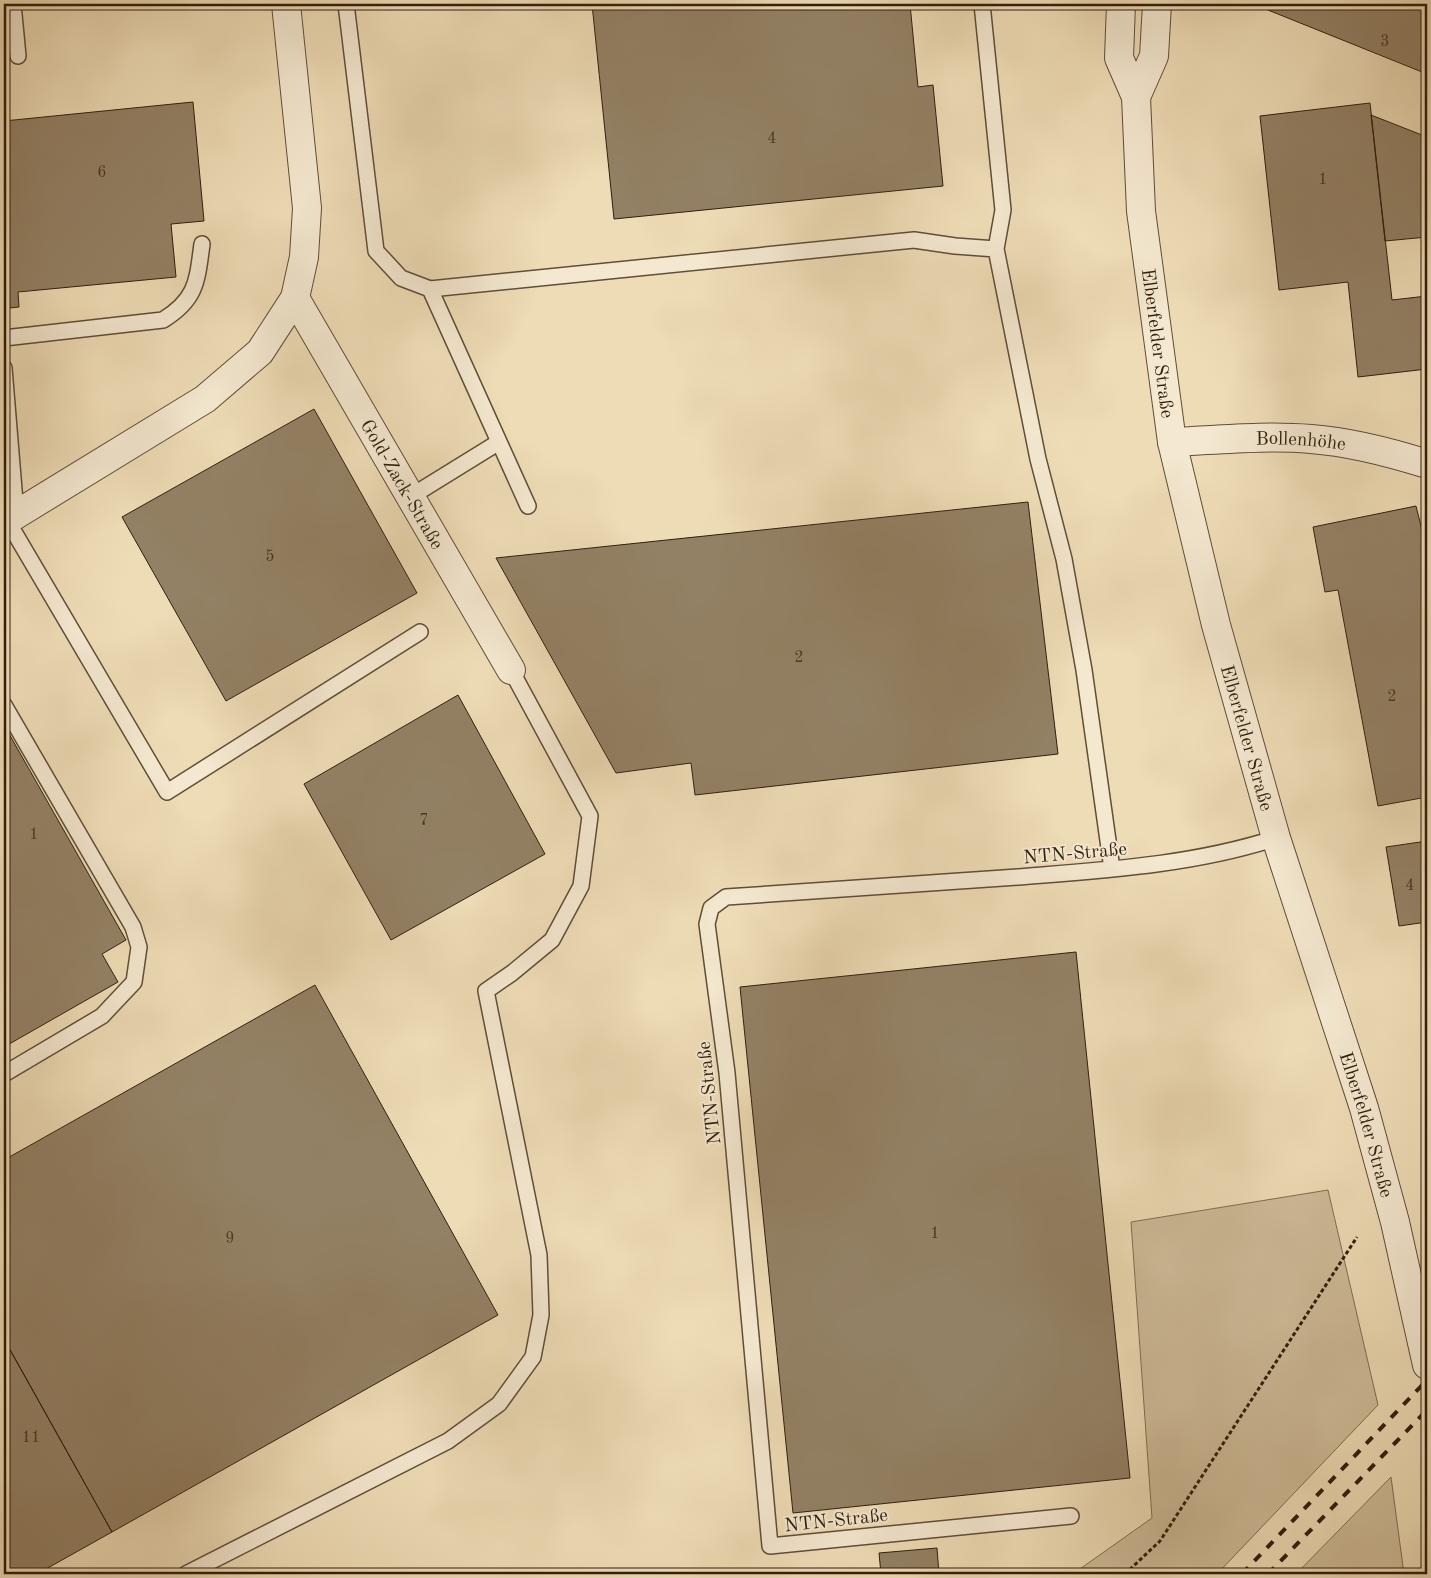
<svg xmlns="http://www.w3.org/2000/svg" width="1431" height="1578" font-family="'Old Standard TT',serif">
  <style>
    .green { fill: #cebc99; stroke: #7f6e53 }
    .building { fill: #938165; stroke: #301f0d }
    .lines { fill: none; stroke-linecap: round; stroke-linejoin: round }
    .service-casing { stroke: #604e37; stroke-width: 18 }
    .minor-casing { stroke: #604e37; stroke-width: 30 }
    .tertiary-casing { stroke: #604e37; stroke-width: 30 }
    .path { stroke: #301f0d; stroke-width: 3; stroke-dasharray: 4 2.5; stroke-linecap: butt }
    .service { stroke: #f4e8d0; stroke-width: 15 }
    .minor { stroke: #f4e8d0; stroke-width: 28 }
    .tertiary { stroke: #f4e8d0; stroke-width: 28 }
    .rail { stroke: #301f0d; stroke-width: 4; stroke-dasharray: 9 9; stroke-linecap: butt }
    .labels { text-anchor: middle; stroke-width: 4; stroke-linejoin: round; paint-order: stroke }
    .number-label { font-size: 16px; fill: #493823 }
    .street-label { font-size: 19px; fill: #301f0d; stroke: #f4e8d0 }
  </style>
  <rect width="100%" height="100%" fill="#eedcb6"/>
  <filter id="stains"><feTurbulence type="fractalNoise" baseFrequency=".004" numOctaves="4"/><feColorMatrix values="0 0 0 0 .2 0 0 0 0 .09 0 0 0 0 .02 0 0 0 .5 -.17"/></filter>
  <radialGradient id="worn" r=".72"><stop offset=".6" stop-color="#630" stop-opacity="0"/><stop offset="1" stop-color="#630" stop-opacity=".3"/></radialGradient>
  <path class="green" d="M1328 1190 1378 1405 1217 1574H1059L1077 1571 1152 1518 1131 1222Z
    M1391 1477 1404 1574H1296Z"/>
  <path class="building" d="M592 4H910L918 87 933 85 943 186 614 219Z
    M1259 4H1427V74L1258 6Z
    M193 102 204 221 171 224 176 277 18 292 19 307 9 308V318H4V121Z
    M1370 103 1392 300 1427 296V369L1358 377 1348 282 1279 290 1260 116Z
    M1371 115 1427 137V237L1385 241Z
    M314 409 417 593 226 701 122 517Z
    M1028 502 1058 754 695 795 691 763 616 773 496 558Z
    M1416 506 1427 550V797L1378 806 1338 590 1325 592 1313 527Z
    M458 695 545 854 391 940 304 784Z
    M4 725 126 940 102 954 118 982 4 1047Z
    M1427 841V922L1399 926 1386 847Z
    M1076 952 1130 1478 793 1513 740 987Z
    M315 985 498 1315 112 1532 4 1339V1160Z
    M4 1339 112 1532 37 1574H4Z
    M937 1548 939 1574H881L879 1553Z"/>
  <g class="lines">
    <defs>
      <path id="service" d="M13 4 18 56
        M346 4 376 251 401 278 430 289 914 240 955 246 996 249
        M982 4 1003 210 996 249 1038 459 1064 559 1084 670 1112 869
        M430 289 528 506
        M4 338 163 320C197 299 197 281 202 244
        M4 368 16 514
        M410 497 499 442
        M7 520 167 792 420 632
        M4 705 133 927 139 947 134 982 102 1016 4 1074
        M1071 1516 770 1546 727 1073 707 924 711 908 726 897C823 891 920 884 1018 877 1105 870 1193 865 1276 838
        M186 1574 448 1441 499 1404 533 1357 541 1315 539 1255 486 991 512 973 552 940 581 886 590 816 511 670"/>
      <g id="minor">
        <path id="s1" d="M286 4 307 208 304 257 295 298 511 670"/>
        <path id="s2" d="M1172 442C1218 440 1265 435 1311 439 1351 442 1389 452 1427 464"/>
        <path d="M4 522 205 399 260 352 295 298"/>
      </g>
      <g id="tertiary">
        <path id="s3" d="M1121 4 1119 58 1136 97 1141 211 1172 442 1216 625 1276 838 1364 1108 1395 1222 1427 1365"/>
        <path d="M1136 97 1154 56 1157 4"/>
      </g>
    </defs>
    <use href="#service" class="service-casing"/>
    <use href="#minor" class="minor-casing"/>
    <use href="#tertiary" class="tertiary-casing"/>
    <path class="path" d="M1125 1574 1160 1541 1357 1237"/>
    <use href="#service" class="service"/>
    <use href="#minor" class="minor"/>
    <use href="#tertiary" class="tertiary"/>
    <path class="rail" d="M1242 1574 1427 1380
      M1268 1574 1427 1410"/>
  </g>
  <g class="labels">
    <g class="number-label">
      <text x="1385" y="46">3</text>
      <text x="772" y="143">4</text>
      <text x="102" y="177">6</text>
      <text x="1323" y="184">1</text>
      <text x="270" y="561">5</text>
      <text x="799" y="662">2</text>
      <text x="1392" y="701">2</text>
      <text x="424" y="825">7</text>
      <text x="34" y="839">1</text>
      <text x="1410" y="890">4</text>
      <text x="935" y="1238">1</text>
      <text x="230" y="1243">9</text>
      <text x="31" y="1442">11</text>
    </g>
    <g class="street-label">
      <text dy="7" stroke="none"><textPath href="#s3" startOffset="344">Elberfelder Straße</textPath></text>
      <text dy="7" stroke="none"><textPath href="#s2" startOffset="129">Bollenhöhe</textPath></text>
      <text dy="7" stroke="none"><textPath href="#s1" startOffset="511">Gold-Zack-Straße</textPath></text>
      <text dy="7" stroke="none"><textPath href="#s3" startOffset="749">Elberfelder Straße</textPath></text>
      <text transform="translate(1075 852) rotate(-5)" y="7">NTN-Straße</text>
      <text transform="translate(708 1093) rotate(-96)" y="7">NTN-Straße</text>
      <text dy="7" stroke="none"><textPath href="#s3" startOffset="1154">Elberfelder Straße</textPath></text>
      <text transform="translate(836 1519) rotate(-6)" y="7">NTN-Straße</text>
    </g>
  </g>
  <rect width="1431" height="1578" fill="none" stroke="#eedcb6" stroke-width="20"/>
  <rect x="5" y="5" width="1421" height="1568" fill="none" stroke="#301f0d" stroke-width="2.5"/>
  <rect x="10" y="10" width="1411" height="1558" fill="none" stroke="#301f0d"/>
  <rect width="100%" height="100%" filter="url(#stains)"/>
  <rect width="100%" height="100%" fill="url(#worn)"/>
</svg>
